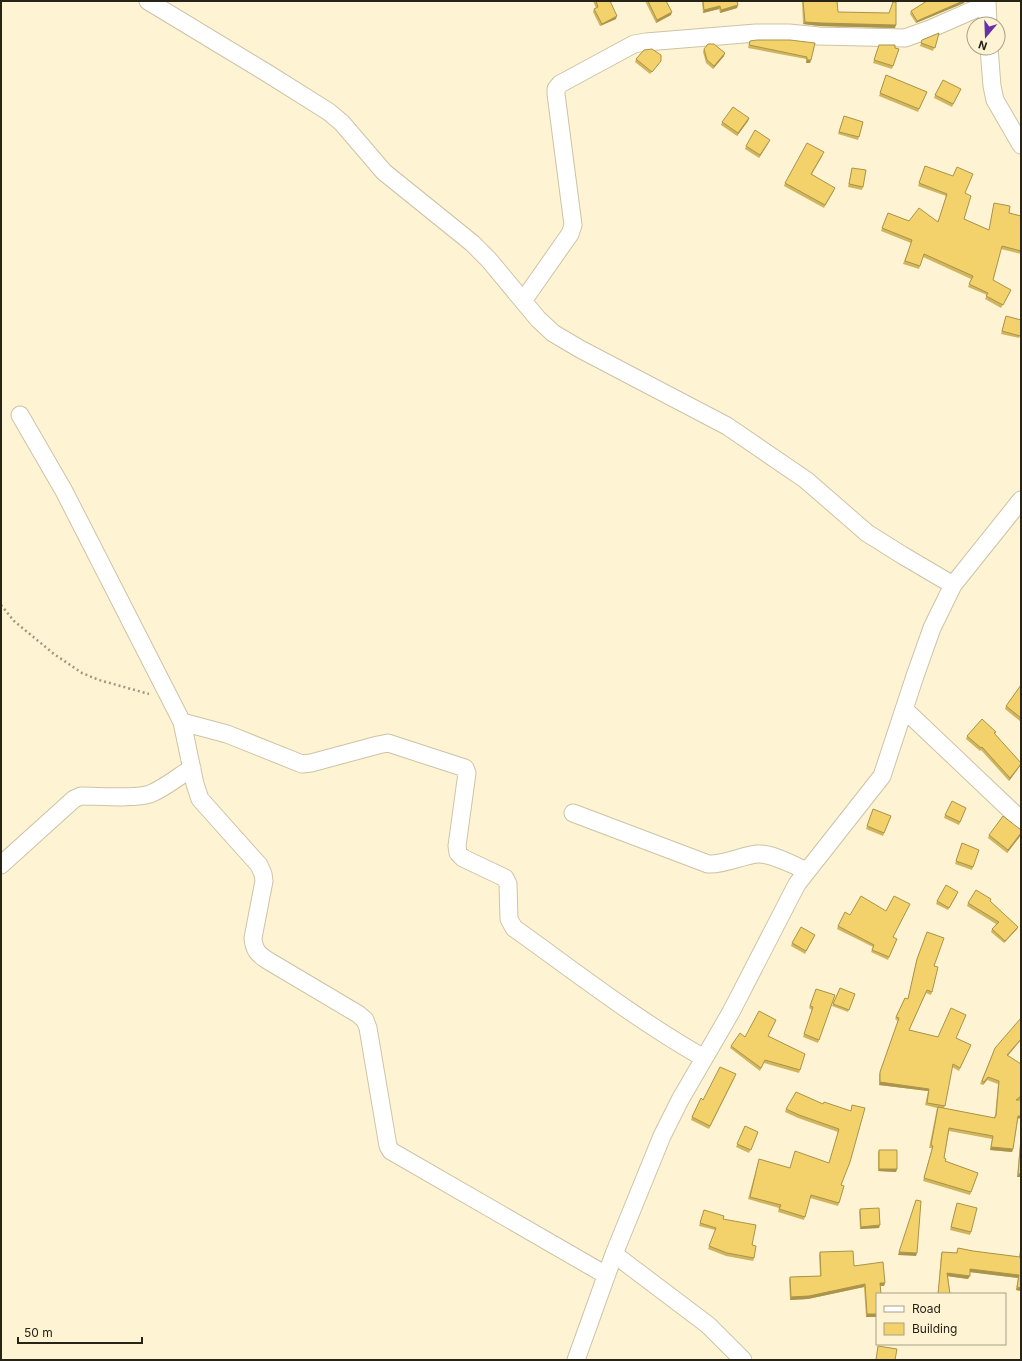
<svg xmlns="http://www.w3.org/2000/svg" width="1022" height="1361" font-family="Inter,sans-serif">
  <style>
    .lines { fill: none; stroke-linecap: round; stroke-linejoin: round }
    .minor-casing { stroke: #cdc3a4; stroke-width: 19 }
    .path { stroke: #9f9881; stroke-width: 2.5; stroke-dasharray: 2 3; stroke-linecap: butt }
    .minor { stroke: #fff; stroke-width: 17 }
    .wall { fill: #d1b55c }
    .shaded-wall { fill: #aa934b }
    .building { fill: #f3d26b; stroke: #aa934b }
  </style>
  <rect width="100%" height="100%" fill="#fef4d4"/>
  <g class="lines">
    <defs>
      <path id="minor" d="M148 1 267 73 329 112 342 123 384 172 472 243 489 260 538 319 553 333 580 349 727 426 806 480 867 533 902 555 953 585
        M987 1 988 24
        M989 48 992 86 995 100 1021 145
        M523 301 570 234 573 225 556 94V89L560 84 634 44 646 42 756 33H789L819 36 905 38 930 29 987 4
        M20 415 64 491 182 722 195 784 200 799 259 865 263 874 264 881 253 938C254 950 258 954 267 960L358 1014 365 1020 368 1028 388 1146 391 1151 606 1275
        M904 709 1021 820
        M182 722 227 734 302 764 311 763 378 745 388 743 465 768 467 773 457 846 458 853 463 858 505 878 508 884 509 919 514 928C577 973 637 1020 704 1058
        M573 813 708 864C725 865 740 856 757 854 772 853 793 865 807 871
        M1 865 74 799 81 796C98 796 135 799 150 794 165 788 179 776 192 768
        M614 1254 708 1325 743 1360
        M576 1360 614 1254 662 1136 680 1100 731 1012 797 884 882 776 915 676 932 628 953 585 1021 500"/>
    </defs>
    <use href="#minor" class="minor-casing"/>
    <path class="path" d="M1 605 14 621 54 654 82 673 99 680 149 694"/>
    <use href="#minor" class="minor"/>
  </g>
  <path class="wall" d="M593 1H610L616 19 600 26 593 12 594 9 596 8Z
    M645 1H666L671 15 656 23Z
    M702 1H737L738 5 737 8 720 13 719 9 703 13Z
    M802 1H837L838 12 895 28 820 26 803 24Z
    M964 3 916 23 910 14 911 11Z
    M939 33 933 51 920 46 922 40Z
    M750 41 815 43 810 63H806V59L748 48Z
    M879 45 899 49 892 69 873 63Z
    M704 49 724 56 713 69 706 63 703 52Z
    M636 59 659 64 650 74 635 62Z
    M886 75 927 92 918 112 879 96Z
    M961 89 952 107 934 98 935 95Z
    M844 116 863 122 858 140 838 134Z
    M749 118 748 121 737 136 721 125 722 122Z
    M769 142 759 158 745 149 746 146Z
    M823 155 812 174 834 191 824 208 784 186 785 183Z
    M925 166 965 194 964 219 989 230 994 203 1009 213 1021 216V254L1001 249 993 280 1010 292 1001 308 985 299 987 295 968 287 971 279 923 257 919 269 903 264 911 243 881 231 888 213 909 221 938 222 946 196 918 186Z
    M852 168 863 187 862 190 848 187Z
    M1005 319 1021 333 1019 338 1001 334Z
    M1021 685V722L1005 709 1006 706Z
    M996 732 995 734 1021 763 1020 766 1009 781 981 750 980 751 966 739 967 736Z
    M873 809 891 816 883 836 866 829Z
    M965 811 959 825 944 818 945 815Z
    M1021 830V835L1007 853 988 838 989 835Z
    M962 843 979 850 972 870 955 864Z
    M957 895 948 910 936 904 937 901Z
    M990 901 1018 927 1017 929 1004 943 991 932 992 929 996 924 967 906 968 903Z
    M910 904 893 937 897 939 888 960 871 952 873 947 837 929 838 926 850 915 886 911Z
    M927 932 934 966 932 992 931 995 926 993 909 1030 938 1037 956 1038 971 1045 959 1071 952 1067 944 1108 994 1118 995 1116 998 1084 987 1080 983 1085 980 1084 995 1048 1008 1056 1021 1098 1019 1100 1018 1119 1013 1149 1012 1152 990 1150 992 1139 949 1131 944 1158 945 1161 978 1173 970 1195 923 1181 932 1148H929L937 1108 925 1105 928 1091 879 1085V1075L898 1021 895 1019 905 998 908 999 916 962Z
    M815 935 805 954 791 946 792 943Z
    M840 988 855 994 848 1012 832 1006Z
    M816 989 835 995 818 1043 803 1037 812 1010 809 1008Z
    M775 1022 768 1036 800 1070 799 1073 764 1063 760 1071 730 1048 731 1046 745 1037Z
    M735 1077 709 1129 691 1120 692 1117 703 1100Z
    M823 1104 851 1111 841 1185 839 1203 838 1206 810 1198 804 1220 778 1212 779 1208 748 1199 759 1159 790 1168 829 1163 838 1132 798 1118 785 1112 786 1109Z
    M745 1126 758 1132 749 1153 736 1147Z
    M1021 1140V1177H1017L1020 1143Z
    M879 1150 897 1169 896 1172 878 1171V1153Z
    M957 1203 971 1232 970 1235 950 1230Z
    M860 1209 879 1228 860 1229 859 1212Z
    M704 1210 723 1219 752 1245 754 1258 753 1261 726 1256 708 1249 715 1230 699 1226Z
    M1021 1244V1291L1016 1290 1018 1278 970 1272 968 1279 948 1276 950 1294H938L941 1254 942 1252 956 1253 958 1248 973 1251 1019 1257Z
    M820 1252 854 1266 885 1283 884 1286H880L877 1294V1317H866L864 1287 808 1299 790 1300 789 1280 790 1277 820 1276 819 1255Z"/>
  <path class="shaded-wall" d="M963 1H965L964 3 916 23 917 21Z
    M738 5 737 8 720 13 721 10Z
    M720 6 719 9 703 13 704 10Z
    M672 12 671 15 656 23 657 20Z
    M617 16 616 19 600 26 602 24Z
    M805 22 896 25 895 28 820 26 803 24Z
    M725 53 724 56 713 69 714 66Z
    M807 60H811L810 63H806Z
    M749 118 748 121 737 136 738 133Z
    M770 140 769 142 759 158 760 155Z
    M1021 764 1020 766 1009 781 1010 778Z
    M1021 833V835L1007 853 1008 850Z
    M1018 927 1017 929 1004 943 1005 941Z
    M1021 1039V1040L1006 1058 1007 1055Z
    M988 1077 987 1080 983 1085 984 1082Z
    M880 1082 929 1089 928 1091 879 1085Z
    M1018 1116H1021V1118L1017 1119Z
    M991 1147 1013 1149 1012 1152 990 1150Z
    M879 1169H897L896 1172 878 1171Z
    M1018 1174H1021V1177H1017Z
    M880 1225 879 1228 860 1229 861 1227Z
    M899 1252 917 1253 916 1256 898 1255Z
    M970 1269 1019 1275 1018 1278 969 1272Z
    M947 1273 970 1276 968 1279 946 1276Z
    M880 1283H885L884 1286H879Z
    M865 1284 864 1287 808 1299 790 1300 791 1297Z
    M1017 1287 1021 1288V1291L1016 1290Z
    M867 1314H877V1317H866Z"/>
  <path class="building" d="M596 1H610L617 16 602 24 594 9 598 7Z
    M648 1H666L672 12 657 20Z
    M703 1H737L738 5 721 10 720 6 704 10Z
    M803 1H837L838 12 889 13 893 2H896V25L821 23 805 22Z
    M927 1H963L917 21 911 11Z
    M939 33 935 48 921 43 922 40Z
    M757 40H790L815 43 811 60H807V57L749 45 750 41Z
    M708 44H714L725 53 714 66 707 60 704 49Z
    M879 45H895V48L899 49 893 66 874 60Z
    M652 49 661 55V61L652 72 636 59 644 50Z
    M886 75 927 92 919 109 880 93Z
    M943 80 961 89 953 104 935 95Z
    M733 107 749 118 738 133 722 122Z
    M844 116 863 122 859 137 839 132Z
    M755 130 770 140 760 155 746 146Z
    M807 143 824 152 811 174 835 188 825 205 785 183Z
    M925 166 953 176 957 167 973 174 965 193 971 196 964 219 989 230 994 203 1010 206 1009 213 1021 216V251L1002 246 993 280 1011 290 1003 305 986 296 988 293 969 284 973 276 924 254 920 266 905 261 912 240 882 228 888 213 909 221 919 208 938 222 947 194 919 183Z
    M852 168 866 170 863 187 849 184Z
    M1006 316 1021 320V333L1020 336 1002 331Z
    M1021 685V718L1006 706Z
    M982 719 996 732 994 733 1021 763V764L1010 778 982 747 981 748 967 736Z
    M952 801 966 808 960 822 945 815Z
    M873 809 891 816 884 833 867 826Z
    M1003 816 1021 830V833L1008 850 989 835Z
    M962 843 979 850 973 867 956 861Z
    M946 885 958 892 949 908 937 901Z
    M976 890 991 899 990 901 1018 927 1005 941 992 929 999 922 968 903Z
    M861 896 886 911 894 896 910 904 893 937 897 939 889 957 872 950 874 945 838 926 845 912 850 915Z
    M801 927 815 935 806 951 792 943Z
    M927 932 944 938 934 966 938 967 932 992 927 990 909 1030 938 1037 951 1008 966 1015 956 1038 971 1045 960 1068 953 1064 945 1106 927 1103 929 1089 880 1082V1072L899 1018 896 1017 905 998 908 999 917 959Z
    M840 988 855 994 849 1010 833 1004Z
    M816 989 835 995 819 1040 804 1034 813 1007 810 1006Z
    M759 1011 776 1020 768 1036 805 1054 800 1070 765 1060 761 1068 731 1046 740 1033 745 1037Z
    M1021 1018V1039L1007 1055 1021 1064V1096L1016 1100H1021V1116H1018L1013 1149 991 1147 993 1136 949 1128 944 1158 946 1159 945 1161 978 1173 971 1192 924 1178 933 1146 931 1145 938 1107 995 1118V1116H996L999 1081 988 1077 984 1082 982 1081 995 1048Z
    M720 1067 736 1074 710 1126 692 1117 701 1098 703 1100Z
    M796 1092 823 1104 824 1102 851 1111 852 1105 865 1108 850 1162 841 1185 844 1186 839 1203 811 1195 805 1217 779 1209 781 1205 750 1197 759 1159 790 1168 795 1151 829 1163 839 1129 799 1115 786 1109Z
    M745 1126 758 1132 751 1150 737 1144Z
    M1021 1140V1174H1018Z
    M879 1150H897V1169H879Z
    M916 1200 921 1201 917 1253 899 1252Z
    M957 1203 977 1208 971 1232 951 1227Z
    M879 1208 880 1225 861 1227 860 1209Z
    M704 1210 724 1216 723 1219 756 1225 752 1245 756 1246 754 1258 727 1253 709 1246 716 1228 700 1223Z
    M958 1248 973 1251 1020 1257 1021 1249V1288L1017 1287 1019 1275 970 1269V1276L947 1273 950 1294H938L942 1252 957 1253Z
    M853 1251 854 1266 883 1262 885 1283H880L881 1294H877V1314H867L865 1284 809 1296 791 1297 790 1277 821 1276 820 1252Z
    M878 1346 897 1349 895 1360H876Z"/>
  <rect width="1022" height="1361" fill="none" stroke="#272317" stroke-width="4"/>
  <rect x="876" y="1293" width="130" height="52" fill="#fef4d4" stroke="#a8a088"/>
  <rect x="884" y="1306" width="20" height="6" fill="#ffffff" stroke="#a8a088"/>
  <text x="912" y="1313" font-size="12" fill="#272317">Road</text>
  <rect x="884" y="1323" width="20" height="12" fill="#f3d26b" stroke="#a8a088"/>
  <text x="912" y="1333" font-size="12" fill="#272317">Building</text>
  <g transform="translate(986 36) rotate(199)"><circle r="19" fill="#fef4d4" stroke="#a8a088"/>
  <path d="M0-3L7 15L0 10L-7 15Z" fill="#6a30a6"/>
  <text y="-6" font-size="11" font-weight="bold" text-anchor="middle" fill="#272317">N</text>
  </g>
  <path d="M18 1337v6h124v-6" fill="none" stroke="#272317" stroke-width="2"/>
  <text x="24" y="1337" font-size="12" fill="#272317" stroke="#fef4d4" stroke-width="3" paint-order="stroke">50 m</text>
</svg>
